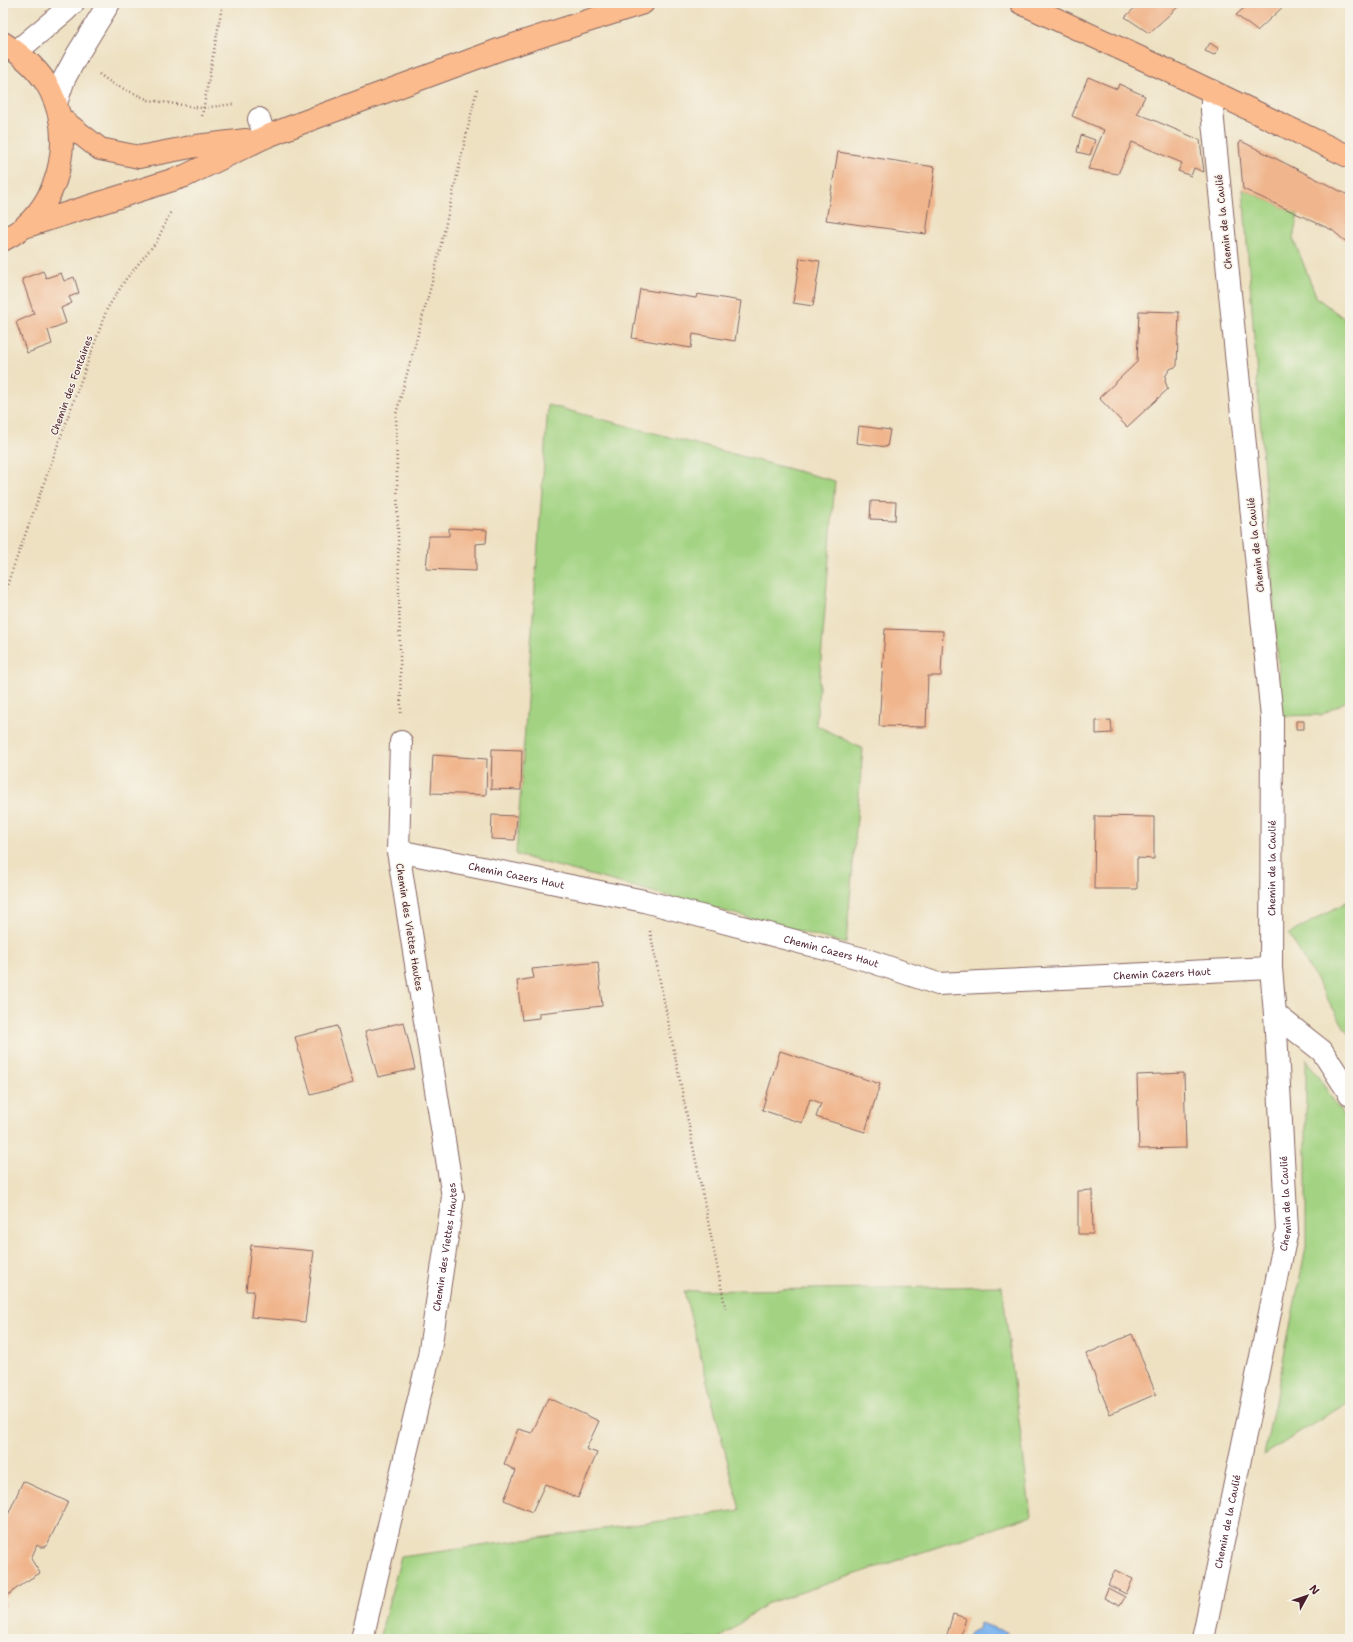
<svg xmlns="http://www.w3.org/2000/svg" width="1353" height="1642" font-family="'Shantell Sans',sans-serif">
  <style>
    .green { fill: #a3d382; stroke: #767956 }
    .water { fill: #7db4ed; stroke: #646a8c }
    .building { fill: #f0b58c }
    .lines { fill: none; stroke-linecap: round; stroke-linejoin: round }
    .minor-casing { stroke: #836360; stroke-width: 24 }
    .major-casing { stroke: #836360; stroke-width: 24 }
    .path { stroke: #836360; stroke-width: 2.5; stroke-dasharray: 1 3; stroke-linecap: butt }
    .minor { stroke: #fff; stroke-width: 22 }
    .major { stroke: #fbbb8d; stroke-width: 22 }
    .labels { text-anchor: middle; stroke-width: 3; stroke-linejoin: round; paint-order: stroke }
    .street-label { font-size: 10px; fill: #4a1f2b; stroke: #f7f3e8 }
  </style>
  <rect width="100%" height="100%" fill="#f7f3e8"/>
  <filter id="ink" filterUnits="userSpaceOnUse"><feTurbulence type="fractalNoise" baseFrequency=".025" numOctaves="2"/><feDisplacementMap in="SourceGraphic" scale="8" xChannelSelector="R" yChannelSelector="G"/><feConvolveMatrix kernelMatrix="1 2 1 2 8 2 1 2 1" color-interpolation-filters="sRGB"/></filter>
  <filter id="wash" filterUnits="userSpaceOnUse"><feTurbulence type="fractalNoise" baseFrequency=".012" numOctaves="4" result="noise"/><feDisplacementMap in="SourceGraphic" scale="16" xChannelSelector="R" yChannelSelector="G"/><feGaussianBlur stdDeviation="0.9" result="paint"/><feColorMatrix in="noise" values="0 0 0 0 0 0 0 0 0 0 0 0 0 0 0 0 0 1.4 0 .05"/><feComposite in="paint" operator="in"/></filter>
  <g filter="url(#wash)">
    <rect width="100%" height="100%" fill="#eee1c2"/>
    <path class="green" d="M1243 189 1298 214 1293 238 1317 298 1350 323V699L1321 715 1282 716Z
      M548 405 835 481 816 725 863 749 846 944 516 855Z
      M1350 900V1037L1289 934Z
      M1306 1058 1350 1126V1401L1264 1455 1306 1247Z
      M1002 1286 1031 1516 766 1604 718 1639H379L401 1557 740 1510 684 1291Z"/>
    <path class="water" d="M980 1623 1007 1632 1005 1639H969V1633L979 1629Z"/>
    <g id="blocks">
      <path class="building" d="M1140 3H1175L1179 6 1149 33 1125 17Z
        M1250 3H1287L1257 31 1236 15Z
        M1210 43 1219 49 1214 55 1205 51Z
        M1088 77 1117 89 1119 84 1145 96 1137 113 1200 140 1204 172 1194 168 1191 176 1178 171 1182 163 1132 142 1118 174 1088 169 1104 130 1072 116Z
        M1081 135 1095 140 1090 155 1077 152Z
        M1241 141 1350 196V245L1332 230 1243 189 1239 144Z
        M838 152 935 167 926 234 826 220Z
        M800 258 820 261 813 306 793 303Z
        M43 271 46 278 61 273 64 281 74 277 79 293 69 297 72 303 61 308 66 323 48 330 52 344 27 353 16 322 34 314 22 279Z
        M640 289 696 298 697 294 741 301 735 341 693 334 691 348 632 338Z
        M1139 311 1179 312 1177 366 1170 369 1166 375 1165 381 1168 389 1127 427 1099 398 1137 362Z
        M859 426 890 430 887 447 857 443Z
        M871 501 896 502 895 520 870 519Z
        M449 528 487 530 486 543 476 544V571L426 569 429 536H449Z
        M885 629 943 631 941 676H928L926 727 879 726Z
        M1111 720 1112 733 1096 734V721Z
        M1296 721H1304V729H1296Z
        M492 749 522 750 521 790 491 789Z
        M433 755 487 759 486 795 431 793Z
        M492 815 517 816 515 840 491 839Z
        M1095 816 1154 817V859L1137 858V889H1094Z
        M598 962 602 1006 539 1013V1018L522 1020 517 981 534 978 532 969Z
        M404 1022 415 1069 378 1077 365 1031Z
        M337 1026 353 1083 311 1095 295 1037Z
        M780 1051 880 1084 865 1132 816 1117 821 1103 810 1099 802 1123 762 1110Z
        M1184 1073 1186 1148 1139 1149 1137 1075Z
        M1092 1190 1093 1234H1078V1191Z
        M251 1245 314 1251 305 1322 251 1317 254 1291H246Z
        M1132 1334 1156 1394 1110 1414 1086 1354Z
        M548 1398 599 1421 586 1449 597 1453 578 1498 545 1484 532 1512 504 1500 516 1471 504 1464 518 1429 532 1433Z
        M23 1481 68 1502 47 1545 44 1547H40L37 1545 31 1559 40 1573 25 1582 3 1599V1526Z
        M1115 1570 1133 1579 1126 1594 1108 1585Z
        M1108 1588 1125 1597 1120 1606 1104 1598Z
        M3 1600 7 1605 3 1608Z
        M953 1614 966 1618 960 1639 946 1638Z"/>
    </g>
  </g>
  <g filter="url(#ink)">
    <use href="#blocks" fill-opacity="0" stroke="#836360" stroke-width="1"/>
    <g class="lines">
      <defs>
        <g id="minor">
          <path d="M17 51 66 10 73 3"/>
          <path d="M56 103 64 79 77 55 109 3"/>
          <path d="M259 119 265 137"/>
          <path id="s1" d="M398 851 644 901 867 960 938 984 1271 968"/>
          <path d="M1275 1014 1322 1051 1350 1094"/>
          <path id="s2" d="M362 1639 429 1356 453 1197 398 851 401 742"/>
          <path id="s3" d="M1203 1639 1287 1230 1275 1014 1271 968 1272 718 1212 111V91"/>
        </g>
        <path id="major" d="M1021 3 1169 71 1350 157
          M3 43C22 55 40 70 50 90 73 135 62 194 24 227 18 232 10 236 3 240
          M60 118 100 149 139 157 196 146 246 140
          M24 227 185 176 265 137 301 123 501 49 643 3"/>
      </defs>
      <use href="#minor" class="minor-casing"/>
      <use href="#major" class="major-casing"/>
      <path class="path" d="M99 74 113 84 149 100 202 108 234 104
        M202 116 221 12 224 3
        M3 596 107 309 126 279 157 241 171 211
        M401 713 396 414 434 275 477 89
        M650 931 726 1311"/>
      <use href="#minor" class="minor"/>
      <use href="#major" class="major"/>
    </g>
  </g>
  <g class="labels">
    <g class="street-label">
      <text transform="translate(1223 222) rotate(-96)" y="4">Chemin de la Caulié</text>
      <text transform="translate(71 385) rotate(-70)" y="4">Chemin des Fontaines</text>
      <text transform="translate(1255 545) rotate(-96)" y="4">Chemin de la Caulié</text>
      <text dy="4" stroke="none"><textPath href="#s3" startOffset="780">Chemin de la Caulié</textPath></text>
      <text dy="4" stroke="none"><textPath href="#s1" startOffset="121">Chemin Cazers Haut</textPath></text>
      <text transform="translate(410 927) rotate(81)" y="4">Chemin des Viettes Hautes</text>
      <text dy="4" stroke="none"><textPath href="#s1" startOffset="445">Chemin Cazers Haut</textPath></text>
      <text dy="4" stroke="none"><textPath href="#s1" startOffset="781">Chemin Cazers Haut</textPath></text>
      <text dy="4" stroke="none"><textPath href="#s3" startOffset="444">Chemin de la Caulié</textPath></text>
      <text dy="4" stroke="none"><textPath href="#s2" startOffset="401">Chemin des Viettes Hautes</textPath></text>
      <text dy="4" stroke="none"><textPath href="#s3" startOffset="120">Chemin de la Caulié</textPath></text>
    </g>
  </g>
  <rect width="1353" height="1642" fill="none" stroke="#f7f3e8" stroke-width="16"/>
  <g transform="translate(1307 1596) rotate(50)" stroke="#f7f3e8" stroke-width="3" paint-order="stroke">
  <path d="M0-3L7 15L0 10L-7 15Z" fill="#4a1f2b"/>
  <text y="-6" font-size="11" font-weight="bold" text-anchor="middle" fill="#4a1f2b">N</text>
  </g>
</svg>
